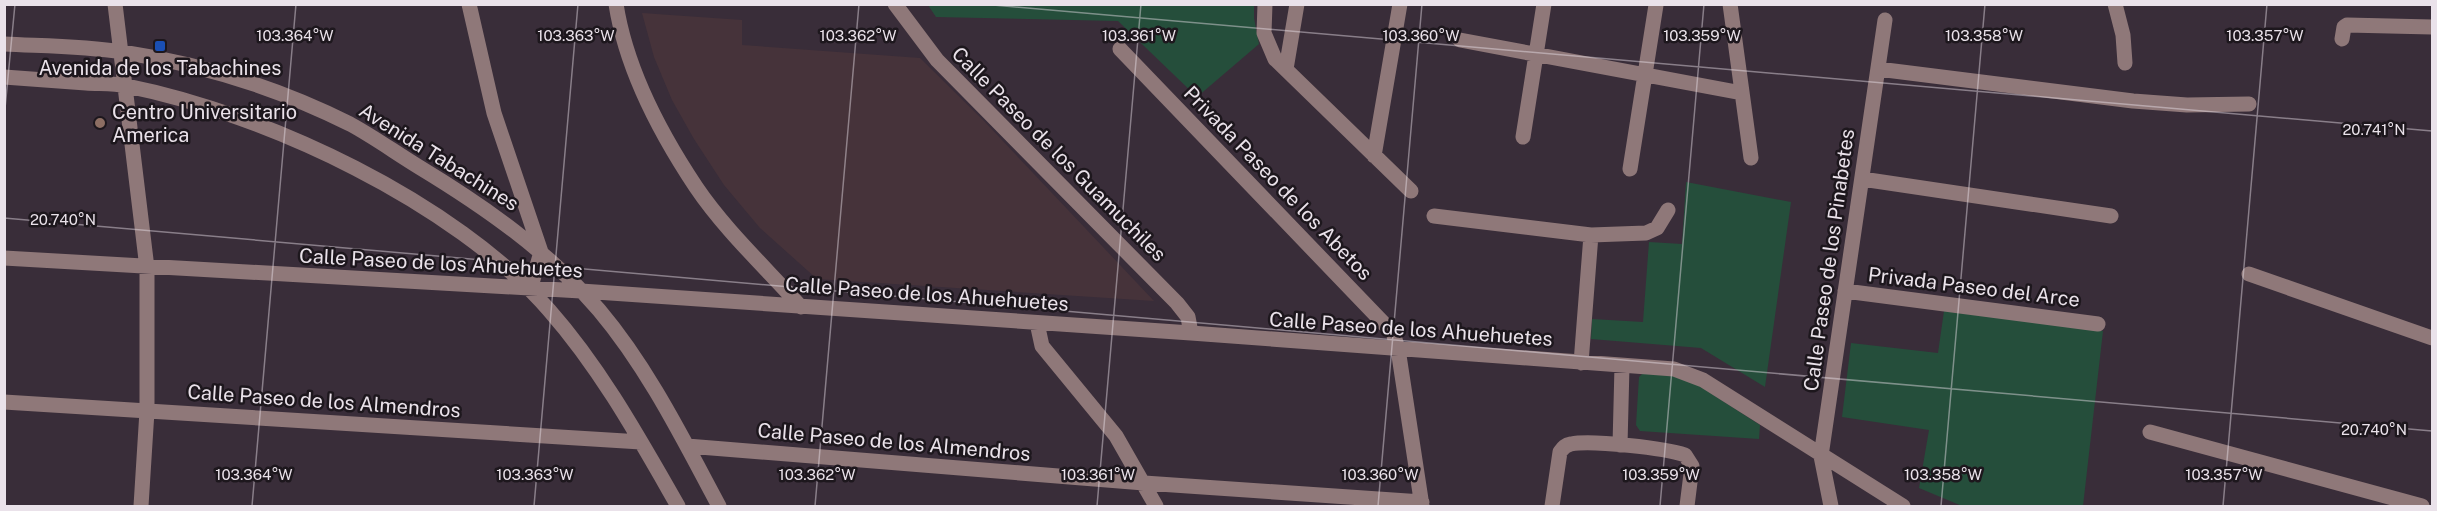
<svg xmlns="http://www.w3.org/2000/svg" width="2437" height="511" font-family="'Public Sans',sans-serif">
  <style>
    .education { fill: #46333a }
    .green { fill: #254e3b }
    .lines { fill: none; stroke-linecap: round; stroke-linejoin: round }
    .minor { stroke: #8f7879; stroke-width: 15 }
    .ticks { fill: none; stroke: #eae2ea; stroke-width: 1.5; stroke-opacity: 0.45 }
    .transit-dot { fill: #1a4fb4; stroke: #1d171d; stroke-width: 2 }
    .education-dot { fill: #8d6e63; stroke: #1d171d; stroke-width: 2 }
    .labels { text-anchor: middle; stroke-width: 5; stroke-linejoin: round; paint-order: stroke }
    .poi-label { font-size: 20px; fill: #eae2ea; stroke: #1d171d }
    .street-label { font-size: 20px; fill: #eae2ea; stroke: #1d171d }
    .ticks-label { font-size: 15px; text-anchor: middle; fill: #eae2ea; stroke: #1d171d; stroke-width: 5; stroke-linejoin: round; paint-order: stroke }
  </style>
  <rect width="100%" height="100%" fill="#392d39"/>
  <path class="education" d="M642 13 742 20V45L920 58 984 121 1154 301 817 279 760 228 724 185 694 139 672 100 654 57Z"/>
  <path class="green" d="M928 5H1254V18L1259 44 1197 97 1118 21 936 17Z
    M1686 182 1791 202 1765 387 1701 348 1591 339 1592 319 1643 322 1649 242 1682 244Z
    M1944 311 2103 331 2083 506H1962L1919 488 1929 430 1842 417 1851 343 1938 353Z
    M1644 372 1687 378 1760 425 1759 439 1640 431 1636 425 1639 377Z"/>
  <g class="lines">
    <path class="minor" d="M115 4 147 268V411L141 506
      M469 4 494 113 541 252 530 290
      M616 4C626 69 660 133 696 187 725 230 766 268 801 307
      M895 4 937 60 1177 303 1188 317 1191 333
      M1265 4 1264 33 1275 59 1411 191
      M1730 4 1751 158
      M2115 4 2123 35 2125 63
      M2342 39 2344 27 2347 25 2432 27
      M1460 40 1742 93
      M4 44C43 46 84 46 122 52 201 64 278 88 350 124 374 137 396 153 419 167 485 207 548 251 599 310 648 368 683 439 719 506
      M1120 49 1393 333 1398 349 1422 506
      M1286 69 1297 4
      M1878 69 2133 101 2187 105 2249 104
      M4 77C32 79 59 81 86 83 99 84 113 83 127 86 267 114 454 202 549 310 601 369 639 438 678 506
      M1523 137 1544 4
      M1374 156 1400 4
      M1630 169 1656 5
      M1862 179 2111 216
      M1434 216 1591 235 1646 233 1657 228 1668 210
      M4 258 581 291 1191 333 1674 369 1703 380 1903 506
      M2249 274 2432 338
      M1845 291 2098 324
      M1037 323 1042 346 1116 436 1156 506
      M1581 363 1591 235
      M4 402 641 442
      M2150 432 2422 506
      M1620 445 1622 366
      M687 446 1144 483 1422 502
      M1552 506 1560 452C1563 448 1565 445 1571 444 1592 440 1665 448 1685 455L1692 466 1687 506
      M1831 506 1821 456 1885 20"/>
  </g>
  <path class="ticks" d="M982 4 2432 131M4 119 15 4M4 218 2432 431M252 506 296 4M534 506 578 4M815 506 859 4M1097 506 1141 4M1378 506 1422 4M1660 506 1704 4M1941 506 1985 4M2223 506 2267 4"/>
  <rect class="transit-dot" x="154" y="40" width="12" height="12" rx="3"/>
  <circle class="education-dot" cx="100" cy="123" r="6"/>
  <g class="labels">
    <g class="poi-label">
      <text x="160" y="75">Avenida de los Tabachines</text>
      <text x="112" y="119" text-anchor="start">Centro Universitario<tspan x="112" dy="23">America</tspan></text>
    </g>
    <g class="street-label">
      <text transform="translate(1059 154) rotate(45)" y="7">Calle Paseo de los Guamuchiles</text>
      <text transform="translate(439 157) rotate(32)" y="7">Avenida Tabachines</text>
      <text transform="translate(1278 183) rotate(46)" y="7">Privada Paseo de los Abetos</text>
      <text transform="translate(1829 260) rotate(-82)" y="7">Calle Paseo de los Pinabetes</text>
      <text transform="translate(441 263) rotate(3)" y="7">Calle Paseo de los Ahuehuetes</text>
      <text transform="translate(1974 287) rotate(7)" y="7">Privada Paseo del Arce</text>
      <text transform="translate(927 294) rotate(4)" y="7">Calle Paseo de los Ahuehuetes</text>
      <text transform="translate(1411 329) rotate(4)" y="7">Calle Paseo de los Ahuehuetes</text>
      <text transform="translate(324 401) rotate(4)" y="7">Calle Paseo de los Almendros</text>
      <text transform="translate(894 442) rotate(5)" y="7">Calle Paseo de los Almendros</text>
    </g>
  </g>
  <g class="ticks-label">
    <text x="295" y="41">103.364°W</text>
    <text x="576" y="41">103.363°W</text>
    <text x="858" y="41">103.362°W</text>
    <text x="1139" y="41">103.361°W</text>
    <text x="1421" y="41">103.360°W</text>
    <text x="1984" y="41">103.358°W</text>
    <text x="2265" y="41">103.357°W</text>
    <text x="1702" y="41">103.359°W</text>
    <text x="2374" y="135">20.741°N</text>
    <text x="63" y="225">20.740°N</text>
    <text x="2374" y="435">20.740°N</text>
    <text x="254" y="480">103.364°W</text>
    <text x="535" y="480">103.363°W</text>
    <text x="817" y="480">103.362°W</text>
    <text x="1098" y="480">103.361°W</text>
    <text x="1380" y="480">103.360°W</text>
    <text x="1661" y="480">103.359°W</text>
    <text x="1943" y="480">103.358°W</text>
    <text x="2224" y="480">103.357°W</text>
  </g>
  <rect width="2437" height="511" fill="none" stroke="#eae2ea" stroke-width="12"/>
</svg>
